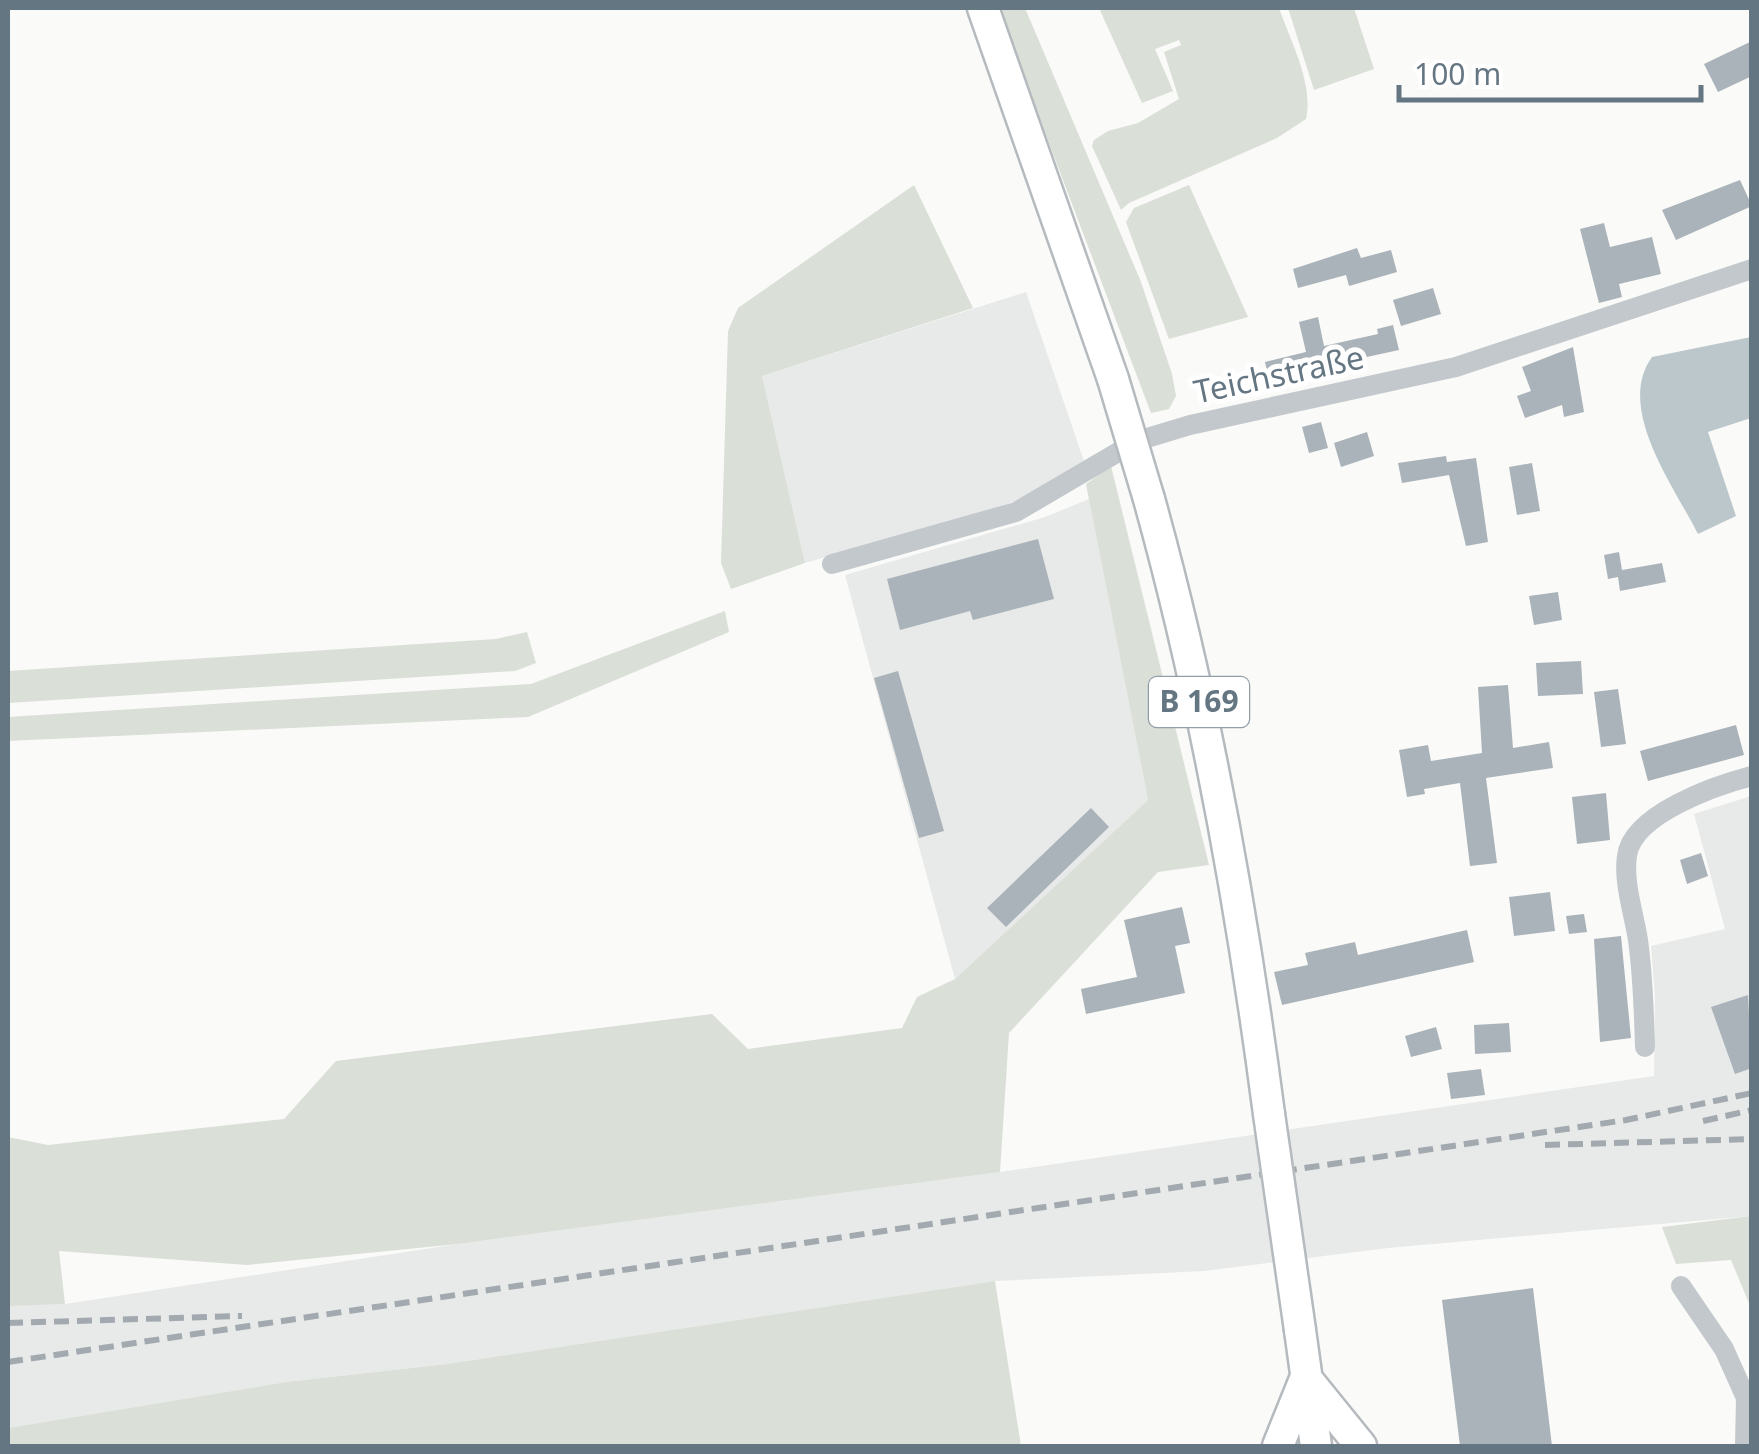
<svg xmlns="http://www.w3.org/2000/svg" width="1759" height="1454" font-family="'Noto Sans',sans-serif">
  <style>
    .built { fill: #e8e9e9 }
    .green { fill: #dadfd7 }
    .water { fill: #bbc7cb }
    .building { fill: #aab3b9 }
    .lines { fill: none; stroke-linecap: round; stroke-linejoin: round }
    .primary-casing { stroke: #b5babe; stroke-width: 35 }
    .minor { stroke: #c3c8cc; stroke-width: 20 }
    .primary { stroke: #fff; stroke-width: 30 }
    .rail { stroke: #a2aab0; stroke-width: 6; stroke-dasharray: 15 8; stroke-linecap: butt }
    .primary-bridge-casing { stroke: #b5babe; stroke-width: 35; stroke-linecap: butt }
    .primary-bridge { stroke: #fff; stroke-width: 30 }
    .labels { text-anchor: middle; stroke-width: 10; stroke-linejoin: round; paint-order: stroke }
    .shield { fill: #fff; stroke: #939fa8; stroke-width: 2.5 }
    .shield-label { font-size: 30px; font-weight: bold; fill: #657683 }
    .street-label { font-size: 32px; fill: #657683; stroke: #fff }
  </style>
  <rect width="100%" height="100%" fill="#fafaf8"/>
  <path class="built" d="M1026 292 1084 461 1029 496 1004 505 805 563 762 376Z
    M1089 499 1148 800 955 979 845 575 1045 517Z
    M1751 796V1216L1388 1248 1204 1271 995 1281 447 1364 286 1382 8 1428V1305L65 1304 458 1244 1000 1172 1654 1076 1655 996 1651 946 1725 929 1694 814Z"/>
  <path class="green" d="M998 8H1025L1141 282 1172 374 1176 396 1169 409 1151 413Z
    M1099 8H1279C1290 40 1314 84 1306 119L1277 138 1129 203 1121 210 1092 146 1094 140 1108 131 1138 123 1179 99 1164 52 1181 45 1179 40 1155 49 1173 91 1142 103Z
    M1288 8H1354L1374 69 1314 90Z
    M914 185 973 308 762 376 805 563 731 589 721 563 728 331 738 308Z
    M1189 185 1248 317 1169 339 1126 222 1134 208Z
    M1111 466 1209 865 1158 872 1009 1033 1000 1172 458 1244 247 1265 59 1251 65 1304 8 1306V1137L48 1145 284 1119 336 1061 712 1014 748 1049 902 1028 917 997 955 979 1148 800 1086 484Z
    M725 611 729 632 528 717 8 741V717L531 684Z
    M527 632 536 663 515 671 8 703V671L496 639Z
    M1751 1216H1752L1751 1308 1731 1260 1676 1264 1662 1227Z
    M995 1281 1021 1446H8V1428L286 1382 447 1364Z"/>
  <path class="water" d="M1751 337V418L1708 432 1736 516 1698 534C1674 486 1615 408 1652 357Z"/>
  <path class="building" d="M1752 41V76L1718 92 1704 64Z
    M1740 180 1752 206 1676 240 1662 210Z
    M1604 223 1610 247 1652 237 1661 274 1619 284 1622 297 1599 303 1580 229Z
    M1357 248 1361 258 1391 250 1397 272 1349 286 1346 275 1298 288 1293 269Z
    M1433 288 1441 314 1401 326 1393 300Z
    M1318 317 1324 346 1378 334 1377 329 1393 325 1399 350 1353 360 1355 369 1271 389 1265 362 1306 352 1299 322Z
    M1573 347 1584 412 1564 417 1562 405 1525 418 1517 396 1531 391 1522 367Z
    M1321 422 1328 448 1309 453 1302 427Z
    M1367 432 1374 456 1341 467 1334 443Z
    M1446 456 1447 462 1476 458 1488 542 1466 546 1449 475 1402 483 1398 463Z
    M1532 463 1540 511 1517 515 1509 467Z
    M1038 539 1054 599 973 620 970 611 900 630 887 579Z
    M1619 552 1622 570 1662 563 1666 582 1620 591 1618 577 1608 579 1604 555Z
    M1558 592 1562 620 1534 625 1529 596Z
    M1581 661 1583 694 1538 696 1536 663Z
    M898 671 944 831 919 838 874 678Z
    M1508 685 1513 748 1549 742 1553 768 1486 778 1497 863 1470 866 1460 783 1424 789 1425 794 1407 797 1399 750 1428 745 1431 761 1482 753 1478 687Z
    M1618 689 1626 744 1601 747 1594 692Z
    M1736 725 1744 755 1648 781 1640 751Z
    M1606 793 1610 840 1577 844 1572 797Z
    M1091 808 1109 827 1006 927 987 908Z
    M1701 853 1708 876 1687 884 1680 860Z
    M1550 892 1555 931 1514 936 1509 897Z
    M1182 907 1190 943 1175 946 1185 993 1086 1014 1081 989 1137 977 1124 920Z
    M1584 914 1587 932 1569 934 1566 916Z
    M1467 930 1474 962 1282 1005 1274 972 1308 965 1305 953 1355 942 1358 955Z
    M1621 936 1631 1038 1600 1042 1594 939Z
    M1748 995 1752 1068 1735 1074 1711 1007Z
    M1509 1023 1511 1052 1475 1054 1474 1025Z
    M1436 1027 1442 1049 1411 1057 1405 1036Z
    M1481 1069 1485 1095 1451 1099 1447 1073Z
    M1533 1288 1552 1446H1460L1442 1300Z"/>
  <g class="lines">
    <defs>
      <path id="primary" d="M983 8 1113 379
        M1149 499C1205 700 1242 907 1269 1114
        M1300 1330 1316 1446
        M1310 1383 1361 1446
        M1278 1446 1305 1379"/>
    </defs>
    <use href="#primary" class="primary-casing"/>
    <path class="minor" d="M832 564 1016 512 1137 441 1190 425 1456 367 1752 269
      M1645 1047C1644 1011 1643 976 1638 940 1634 914 1623 882 1627 856 1632 814 1717 785 1752 776
      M1681 1286 1724 1349 1746 1398 1745 1446"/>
    <use href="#primary" class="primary"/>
    <path class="rail" d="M1703 1121 1752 1110
      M1545 1145 1752 1139
      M8 1323 242 1316
      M8 1362 1626 1120 1752 1093"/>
    <defs>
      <path id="primary-bridge" d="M1113 379 1149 499
        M1269 1114 1300 1330"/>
    </defs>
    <use href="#primary-bridge" class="primary-bridge-casing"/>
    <use href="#primary-bridge" class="primary-bridge"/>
  </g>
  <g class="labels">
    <rect class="shield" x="1149" y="677" width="100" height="50" rx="8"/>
    <g class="shield-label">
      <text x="1199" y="712">B 169</text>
    </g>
    <g class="street-label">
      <text transform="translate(1279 375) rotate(-12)" y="11">Teichstraße</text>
    </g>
  </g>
  <rect width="1759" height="1454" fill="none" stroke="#657683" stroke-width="20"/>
  <path d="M1399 85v15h302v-15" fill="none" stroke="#657683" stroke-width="5"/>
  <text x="1414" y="85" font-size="30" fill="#657683" stroke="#ffffff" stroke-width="8" paint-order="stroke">100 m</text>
</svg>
